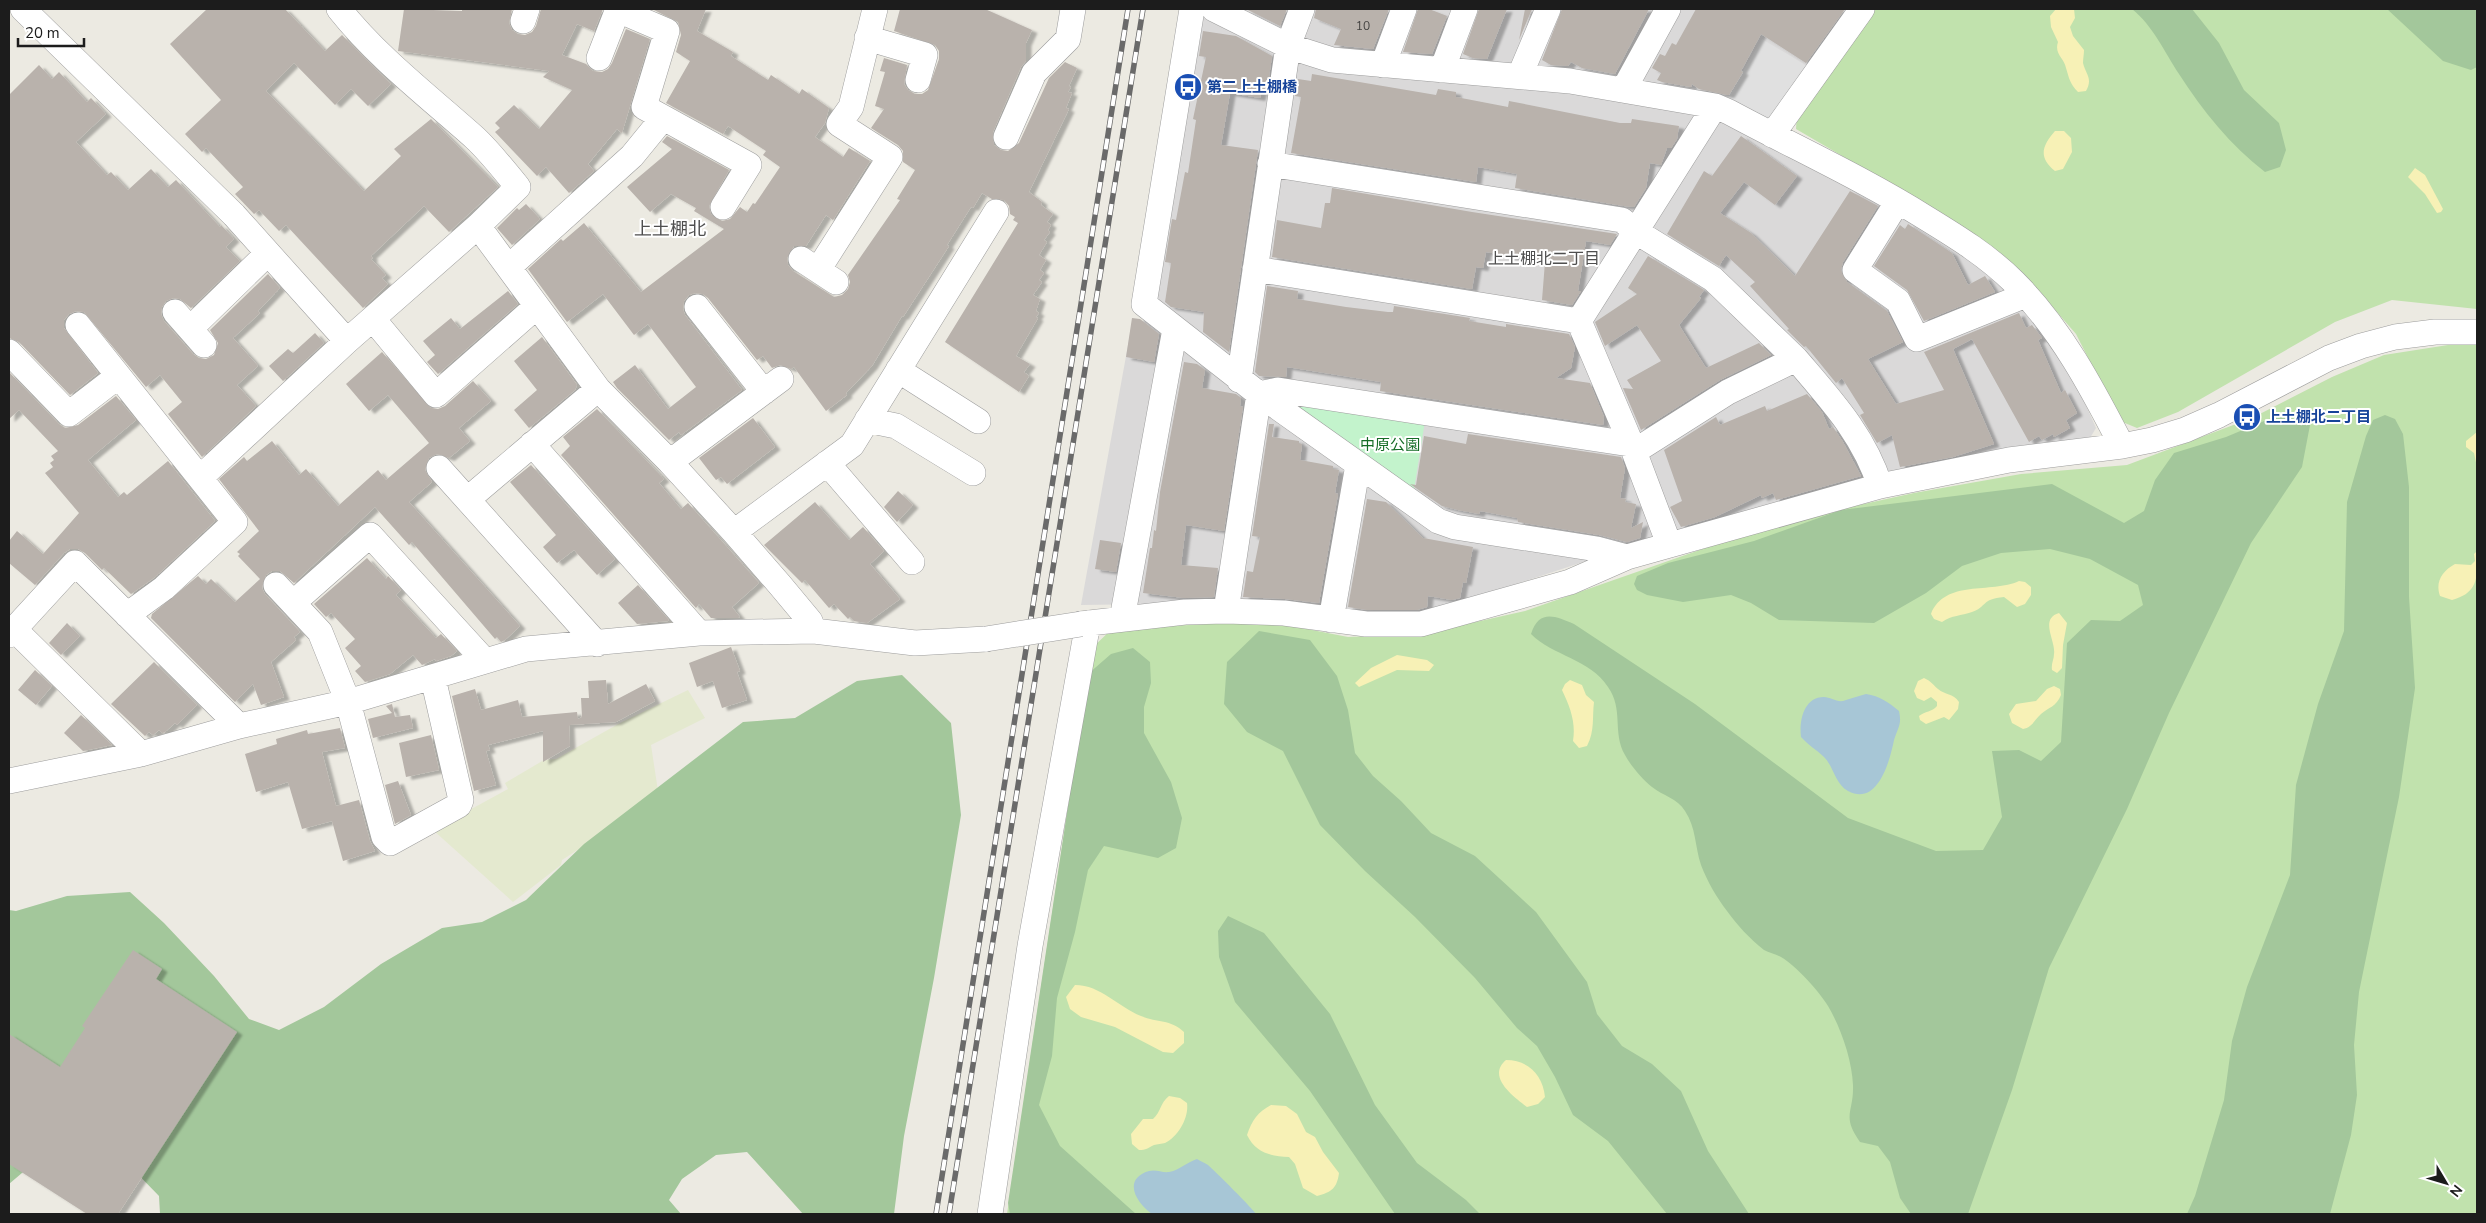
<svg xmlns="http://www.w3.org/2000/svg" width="2486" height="1223" font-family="'Nunito Sans','Noto Sans JP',sans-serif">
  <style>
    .residential { fill: #dad9d9 }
    .farmland { fill: #e4e9cf }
    .grass { fill: #c1e2ad }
    .forest { fill: #a3c79b }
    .sand { fill: #f7f1b6 }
    .park { fill: #c3f3cc }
    .parking { fill: #e0e0e0 }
    .water { fill: #a7c6d6 }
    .building { fill: #b9b2ac; filter: url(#shadow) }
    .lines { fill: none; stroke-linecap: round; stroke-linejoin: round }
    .minor-casing { stroke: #9d9d9d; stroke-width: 26 }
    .minor { stroke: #fff; stroke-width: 25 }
    .rail-casing { stroke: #6a6a6a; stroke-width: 5.5 }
    .rail { stroke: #fff; stroke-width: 4; stroke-dasharray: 11; stroke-linecap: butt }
    .minor-bridge-casing { stroke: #9d9d9d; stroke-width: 26; stroke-linecap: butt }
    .minor-bridge { stroke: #fff; stroke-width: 25 }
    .labels { text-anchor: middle; stroke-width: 4; stroke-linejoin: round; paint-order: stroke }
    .number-label { font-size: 12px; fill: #434240 }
    .transit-label { font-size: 15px; font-weight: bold; fill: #164399; stroke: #fff; text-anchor: start }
    .park-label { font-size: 15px; fill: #166d27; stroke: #fff }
    .neighbourhood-label { font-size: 16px; fill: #4f4f4f; stroke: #fff }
    .quarter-label { font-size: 18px; fill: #4f4f4f; stroke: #fff }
  </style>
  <defs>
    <filter id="shadow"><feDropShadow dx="5.5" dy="3" stdDeviation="1" flood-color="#0004"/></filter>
  </defs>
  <rect width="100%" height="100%" fill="#eceae2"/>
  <path class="residential" d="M1200 9H1868L1771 135 1979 259 2028 309 2069 367 2096 428 2090 438 1878 473 1656 538 1422 615 1222 603 1081 605 1132 323 1147 320 1203 18Z"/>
  <path class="farmland" d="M688 690 705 718 651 745 658 791 610 829 562 860 561 865 513 902 433 830 508 789 505 783 544 760 556 759 620 723Z"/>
  <path class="grass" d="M1876 9H2477V309L2392 300 2335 322 2178 412 2137 428 2120 421 2076 334 2042 295 1921 202 1796 129 1797 113Z
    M2448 345H2477V1214H1007L1092 648 1112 629 1266 621 1348 637 1422 634 1525 611 1714 545 1818 514 1914 493 2021 474 2127 465 2252 418 2332 377 2384 355Z"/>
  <path class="forest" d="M2132 9H2192L2219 43 2244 90 2279 123 2286 150 2280 167 2265 172C2230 145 2203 111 2179 74 2164 51 2153 26 2132 9Z
    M2387 9H2477V67L2471 70 2443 61Z
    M2281 414 2310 425 2302 467 2251 543 2169 713 2127 809 2049 968 2012 1090 1968 1214H1911L1900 1198 1890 1162 1878 1146 1860 1142C1841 1115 1854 1113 1853 1085 1852 1060 1841 1028 1828 1006 1819 991 1796 966 1781 957 1776 954 1769 953 1764 950 1749 938 1738 926 1727 911 1717 898 1707 881 1701 865 1695 847 1696 827 1685 811 1677 798 1663 796 1652 787 1642 779 1631 766 1625 755 1612 732 1624 710 1608 687 1590 659 1553 656 1531 634 1539 609 1555 616 1574 624L1695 704 1848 818 1936 851 1983 850 2002 817 1992 751 2019 750 2041 761 2061 742 2067 643 2091 620 2120 621 2143 605 2138 585 2090 559 2050 549 2001 553 1962 566 1926 593 1874 623 1779 620 1751 603 1731 595 1683 602 1647 595 1637 590 1634 584 1637 576 1668 563 1754 541 1841 510 2052 484 2124 523 2144 511 2155 480 2174 453 2226 437Z
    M2385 415 2395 419 2403 434 2409 487V597L2415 688 2399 797 2359 992 2354 1045 2357 1095 2351 1135 2330 1214H2187L2195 1196 2224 1100 2232 1041 2247 987 2290 875 2296 785 2318 704 2344 631 2347 502 2366 436 2373 420Z
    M1259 631 1310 640 1337 676 1348 710 1355 753 1373 776 1401 801 1431 833 1475 856 1536 912 1587 982 1597 1014 1622 1046 1652 1064 1681 1091 1708 1151 1749 1214H1667L1608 1141 1573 1115 1555 1077 1537 1046 1517 1028 1475 978 1415 917 1365 871 1320 825 1283 751 1247 732 1224 704 1227 662Z
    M1133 648 1150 662 1151 683 1144 707V733L1171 782 1182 818 1176 848 1158 858 1104 846 1088 870 1075 932 1057 998 1052 1056 1039 1105 1060 1146 1136 1214H1010L1008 1203 1088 674 1111 654Z
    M902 675 951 723 961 815 934 978 904 1136 894 1214H803L747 1152 716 1155 682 1179 669 1200 681 1214H160L159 1196 122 1158 42 1156 9 1184V910L16 911 67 896 130 892 164 923 214 976 249 1019 279 1030 324 1007 381 964 442 928 482 922 526 900 584 844 743 722 795 718 857 681Z
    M1228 916 1264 933 1330 1014 1375 1105 1417 1163 1466 1200 1480 1214H1395L1310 1091 1235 1002 1219 957 1218 931Z"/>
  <path class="sand" d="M2056 9H2074L2075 18 2070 27 2073 36 2084 50C2084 54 2083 59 2083 63 2086 75 2093 78 2086 91L2078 92C2070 84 2069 78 2066 68 2064 58 2054 54 2058 42L2051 27 2050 16Z
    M2055 131H2064L2071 138 2072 152 2063 169 2055 171C2038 157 2042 146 2055 131Z
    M2415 168 2425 175 2443 209 2441 212 2437 213 2425 194 2408 177Z
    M2477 432V467L2474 453 2466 447V441Z
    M2477 551C2477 576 2480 592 2452 600L2440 596C2435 582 2442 571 2455 564L2471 565 2475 561 2474 554Z
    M2019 581 2025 582 2031 587V595L2025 604 2017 607 2004 597C1981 599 1987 607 1972 612 1961 616 1952 615 1942 622L1934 619 1931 614C1945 579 1991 594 2019 581Z
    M2059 613 2067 623 2063 645 2062 668 2057 673 2052 670C2051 663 2054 660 2054 654 2056 641 2039 619 2059 613Z
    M1397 655 1427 660 1434 665 1429 671 1397 670 1359 687 1355 683 1371 668Z
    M1924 678C1931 681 1932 684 1938 689 1945 695 1953 693 1959 702L1958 709 1949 720 1944 717 1926 724 1920 720 1919 716C1925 711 1932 712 1937 706V702L1931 697 1924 701 1917 698 1914 691 1918 681Z
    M1570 680 1582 685 1586 695 1594 702C1592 718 1595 730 1587 746L1579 748 1573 741C1576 722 1570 707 1562 690L1565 684Z
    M2054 686 2060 689 2061 695C2056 707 2049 707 2041 714 2034 720 2033 727 2023 729L2012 723 2009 714 2016 704 2036 701 2047 689Z
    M1075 985C1101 985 1118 1007 1141 1016 1158 1023 1170 1019 1184 1032V1043L1173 1053 1163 1052 1115 1027 1081 1017 1070 1009 1066 997Z
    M1506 1060C1528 1060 1543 1075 1545 1097L1538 1104 1527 1107C1514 1097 1486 1077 1506 1060Z
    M1169 1096 1180 1098 1187 1103C1189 1117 1179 1136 1165 1143 1162 1144 1157 1144 1154 1145 1148 1148 1146 1150 1139 1150L1132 1144 1131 1134 1143 1119H1153C1161 1112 1160 1103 1169 1096Z
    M1271 1105 1286 1106 1297 1114 1306 1132 1315 1137 1323 1152 1339 1173C1337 1188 1332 1192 1317 1196L1303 1188 1295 1164 1289 1157C1270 1156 1256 1153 1247 1135 1252 1120 1258 1112 1271 1105Z"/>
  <path class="park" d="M1291 403 1425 421 1413 496Z"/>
  <path class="parking" d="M1762 39 1812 69 1775 119 1766 120 1724 104Z"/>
  <path class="water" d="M1866 694C1880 696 1888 702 1899 711 1902 725 1898 727 1894 740 1890 760 1878 807 1848 791 1835 784 1834 767 1824 757 1817 750 1808 745 1801 737 1799 722 1803 697 1824 697 1830 697 1836 702 1843 701 1850 699 1858 696 1866 694Z
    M1197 1159C1200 1161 1205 1163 1208 1165 1213 1169 1255 1211 1256 1214H1152C1136 1203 1122 1179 1149 1171 1156 1169 1162 1173 1169 1172 1178 1171 1187 1162 1197 1159Z"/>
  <path class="building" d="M207 9H285L325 51 342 35 391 84 368 106 351 89 335 105 294 63 266 91 364 191 401 156 394 149 431 119 498 187 449 232 424 206 371 256 373 258 371 259 386 275 382 278 388 284 363 308 286 225 279 231 259 210 254 214 235 194 243 187 206 148 202 152 185 134 221 100 170 44Z
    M404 9 462 11V9H512L509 23 512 30 518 34 525 35 532 32 536 26 541 9H603L594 31 577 24 562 55 586 64 593 71 602 72 608 69 612 63 626 29 650 39 622 133 617 129 588 164 594 171 569 193 546 167 537 176 495 132 500 128 495 123 514 105 539 129 572 90 543 77 549 71 398 51Z
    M652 9H706L697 31 733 52 731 56 768 80 771 75 799 94 802 89 829 108 825 123 815 137 843 157 849 148 870 161 833 220 826 215 806 246H794L787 258 788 265 793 271 834 297 842 295 848 289 850 282 848 275 900 200 897 199 915 170 903 162V151L898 145 871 128 884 109 875 106 885 72 880 71 884 58 907 65 904 84 908 90 915 94H922L928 90 939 59V51L935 45 894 31 900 9H985L1032 30 1026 43V61L1021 67 993 132 994 145 1001 150 1008 151 1019 143 1049 78 1065 62 1077 68 1069 86 1071 87 1068 92 1072 93 1066 108 1069 109 1029 192 1042 202 1041 205 1053 214 1047 222 1051 225 1048 230 1050 232 1044 240 1047 242 1039 255 1046 260 1040 270 1044 273 1039 280 1042 282 1033 295 1040 299 1036 311 1039 313 1036 317 1038 318 1016 356 1030 364 1024 372 1029 376 1019 392 945 342 1018 223 1013 220 1015 217 1010 214 1009 206 1004 200 992 199 982 193 973 208 971 207 947 245 949 246 903 317 902 316 872 366 846 393 847 395 826 411 794 367 791 369 780 365 772 368 763 356 757 360 708 298 703 294 695 293 689 295 684 301 683 309 685 315 742 390 681 435 679 432 669 440 617 388 613 382 635 365 668 409 696 387 648 324 634 335 603 294 567 322 528 269 561 239 563 241 584 223 641 292 724 229 694 211 696 208 671 194 650 212 627 187 672 149 662 142 667 136 729 170 709 206 711 214 722 221 730 219 740 207 747 212 753 203 755 204 780 167 763 155 766 151 728 126 723 134 666 103 690 61 676 52 681 35 678 22Z
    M1246 9H1287L1280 26Z
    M1316 9H1389L1373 49 1334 45 1341 29 1314 18Z
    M1418 9H1429L1447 16 1432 54 1403 52Z
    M1479 9H1507L1487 59 1473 58 1463 54Z
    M1525 9H1532L1519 40Z
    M1562 9H1649L1615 74 1582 68 1571 62 1568 66 1551 65 1542 60Z
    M1696 9H1845L1806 63 1761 34 1741 71 1743 72 1729 95H1727L1699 89 1692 84 1691 87 1662 82 1657 80 1661 73 1652 68 1660 54 1665 56 1672 43 1676 45Z
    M1203 31 1236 36 1272 56 1267 91 1262 90 1260 98 1230 93 1223 134 1221 145 1258 150 1229 352 1203 332 1204 312 1171 307 1165 302 1171 263 1165 262 1172 219 1176 220 1185 172 1188 173 1196 120 1193 119 1206 57 1199 56Z
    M39 65 52 79 59 72 87 102 91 98 106 114 76 142 107 175 111 172 128 190 151 169 168 187 176 180 220 227 221 225 234 239 226 247 240 261 191 308 180 299 173 298 166 301 162 307 161 314 164 321 193 354 199 358 206 359 214 355 218 343 210 330 268 274 280 288 258 311 260 313 233 338 258 366 237 385 256 406 202 457 168 414 182 402 160 375 146 387 84 312 76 311 69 314 64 320V328L98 373 70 395 19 342 9 338V95Z
    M1312 74 1436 95 1438 89 1456 92V97L1508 107 1509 101 1620 123H1631L1632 119 1679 126 1677 139 1671 148H1667L1661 165 1650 163 1646 188 1634 207 1624 206 1515 188 1517 174 1478 167 1476 182 1291 153 1301 97 1295 96 1298 79 1311 81Z
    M1741 136 1797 176 1775 205 1744 182 1720 213 1751 233 1795 276 1850 191 1878 206 1843 262 1841 270 1847 282 1887 311 1903 342 1868 359 1896 404 1944 390 1924 352 2019 313 2026 328 2032 325 2042 338 2038 340 2061 393 2065 390 2077 413 2066 420 2070 428 2054 437 2053 434 2042 440 2039 436 2029 442 1972 339 1953 349 1994 444 1953 457 1900 467 1892 435 1877 443 1860 415 1864 413 1842 378 1836 383 1806 346 1804 347 1787 330 1789 329 1750 286 1755 282 1726 255 1719 266 1667 234 1704 171 1712 176Z
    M1332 188 1472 212 1617 234 1610 245 1586 241 1578 291H1581L1572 305 1542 300 1545 262 1486 252 1483 268 1476 267 1472 289 1272 257 1277 220 1321 228 1325 203H1330Z
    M526 204 540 219 512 245 497 228 517 208 519 210Z
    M1908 224 1952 253 1968 285 1985 276 1995 292 1924 321 1907 290 1874 266 1900 225 1905 229Z
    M1648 256 1704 290 1699 297 1701 298 1679 325 1706 368 1759 343 1771 355 1720 380 1641 430 1623 388 1633 389 1627 380 1661 361 1637 325 1605 346 1595 322 1637 294 1628 288Z
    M1267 286 1298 291 1297 299 1346 307 1388 312H1393L1394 306 1470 318 1469 321 1506 327V324L1569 334 1575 347 1571 368 1556 378 1590 383 1604 417 1603 425 1380 391 1381 382 1287 367 1286 377 1259 376 1255 372Z
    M508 291 518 304 438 374 427 362 435 355 423 341 451 318 460 329Z
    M1132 318 1140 319 1159 334 1154 362 1126 357Z
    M315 333 324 343 283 381 269 366 288 349 293 353Z
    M542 337 577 385 575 390 529 428 514 410 537 390 514 361Z
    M382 352 431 408 438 409 445 406 473 381 491 401 459 428 470 441 449 458 437 454 429 458 425 470 432 482 409 502 520 626 505 640 501 642 497 637 495 639 412 542 409 545 375 507 294 583 280 571H272L266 575 262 588 265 594 300 632 294 637 296 640 271 662 284 697 261 705 253 684 235 702 151 618 152 614 198 576 206 584 211 579 235 602 260 579 238 556 240 554 237 552 259 531 219 479 244 457 247 461 272 441 299 475 306 469 338 506 378 470 386 480 429 443 388 395 369 411 346 384Z
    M1184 362 1197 364 1205 370 1202 388 1236 394 1241 398 1240 406 1243 407 1224 531 1186 525 1181 565 1218 568 1214 597 1184 598 1143 593 1150 548H1152L1154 530 1156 531 1160 492Z
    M9 372 59 424 65 428 78 425 116 396 136 420 88 460 118 497 124 492 127 495 168 461 215 521 155 577 131 594 104 568 102 570 85 553 78 549H70L64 553 35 585 9 563V541L17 531 43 554 79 513 45 473 53 467 50 463 54 460 51 456 58 451 19 410 9 419Z
    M1807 394 1822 412 1829 429 1833 427 1843 442 1861 476 1776 500 1773 493 1762 498 1761 495 1715 517 1681 527 1670 507 1682 501 1664 450 1716 417 1720 425 1765 406 1767 411Z
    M597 409 664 479 659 483 681 509 688 503 759 583 732 607 740 617 738 618H711L699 604 696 608 561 455 570 446 563 437Z
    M753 418 775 447 727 484 721 477 716 480 699 458Z
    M1269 424H1274L1272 437 1299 441V443L1302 444 1300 460 1333 466V469L1339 470 1335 493 1338 494 1319 603 1285 599 1243 597 1247 571 1253 572 1260 537 1252 536Z
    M1468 434 1621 457 1625 468 1620 498 1626 499 1625 502 1636 504 1631 528 1643 522 1640 538 1627 542 1599 535 1518 522 1517 518 1480 511 1479 514 1458 510 1442 506 1410 484 1416 485 1424 436 1466 444Z
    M531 465 615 559 597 575 574 550 557 563 543 547 556 535 510 482Z
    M898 491 913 505 897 522 884 507Z
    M1367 499 1386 502 1423 538 1473 547 1466 583 1463 582 1460 598 1452 600 1428 596 1427 607 1417 610H1367L1348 607Z
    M815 502 849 540 863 527 884 551 870 564 900 599 867 623 854 621 850 617 848 619 834 604 829 608 805 580 802 583 764 545Z
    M1100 540 1121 543 1116 572 1095 569Z
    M367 558 386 579 388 576 401 590 396 595 436 638 441 634 457 651 451 656 436 661 435 659 422 665 413 655 390 674 365 682 355 671 361 666 345 648 355 639 331 613 326 617 314 604Z
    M638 585 669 620 668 621 637 624 618 603Z
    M67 623 80 636 61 655 49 643Z
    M731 647 740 671 737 672 747 700 722 708 713 681 697 687 689 663Z
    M154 662 197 705 177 725 175 723 165 732 162 733 159 730 153 735 149 732 145 736 111 704Z
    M35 670 52 686 36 705 18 690Z
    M606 680 608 704 646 684 655 701 616 722 569 725 570 746 543 762V731L488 745 490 750 486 751 496 785 474 791 452 696 475 689 481 710 518 700 522 717 577 712 578 719 582 717 581 698H589L588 681Z
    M392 704 395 717 410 715 413 728 373 738 368 719 392 713 386 706Z
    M81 715 112 745 83 751 64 733Z
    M340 728 345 748 322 752 336 806 359 800 370 841 375 851 343 861 332 821 302 829 288 782 256 792 245 754 277 744 276 739 307 730 308 734Z
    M431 735 439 770 406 777 399 743Z
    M398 781 411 815 395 824 385 785Z
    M133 950 162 969 156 979 237 1032 118 1214H87L9 1164V1034L60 1067 85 1028 82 1026Z"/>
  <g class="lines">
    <defs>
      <path id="minor" d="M23 9 234 215 347 341 478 226 518 187C504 170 490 152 475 138 428 96 378 58 339 9
        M1192 9 1144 304 1259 394 1438 521 1455 527 1597 549 1627 557
        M1214 9 1288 46 1332 60 1570 81 1715 106 1729 112C1794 147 1862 178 1926 218 1957 237 1988 256 2014 282 2061 329 2092 388 2122 446
        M618 10 667 31 644 107 749 165 723 207
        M523 21 527 9
        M867 38 925 55 918 80
        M599 58 618 9
        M1383 65 1404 9
        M1442 70 1465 9
        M1520 75 1548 9
        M1624 89 1668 9
        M1772 135 1862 9
        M1006 137 1034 73 1068 39 1073 9
        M1270 164 1622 220 1635 231 1713 279 1796 359
        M1898 201 1855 270 1898 301 1917 339 2026 295
        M478 226 598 389 670 462 734 532 780 585 810 621 814 631
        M801 259 836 282
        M509 267 632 156 663 118
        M1255 269 1579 321
        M818 270 890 157 839 124 851 107 875 9
        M697 307 764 392
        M175 312 204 345
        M373 319 436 395 537 306
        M1579 321 1715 106
        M1579 321 1632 446 1669 544
        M78 325 235 522 164 588 127 615
        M190 329 268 253
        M9 352 69 414 117 377
        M898 370 978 421
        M1239 380 1288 46 1302 9
        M867 420 896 426 973 473
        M532 444 699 633
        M670 462 781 379
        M827 463 912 562
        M439 468 597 644
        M201 477 347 341
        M468 499 598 389
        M734 532 852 445 996 212
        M276 585 320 632 348 702 384 837 390 843 459 805 461 800 433 678
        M293 603 370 535 484 660
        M1226 611 1259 394 1278 390 1643 446 1728 392 1796 359C1830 399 1864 435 1880 486
        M1122 619 1175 329
        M1331 620 1358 465
        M1081 624 1185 612 1226 611 1284 613 1366 624H1421L1570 582 1627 557 1880 486 2009 460 2122 446 2152 440 2185 430 2219 415 2329 358 2361 346 2395 337 2435 332H2477
        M14 629 141 754
        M9 635 75 563 239 726
        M9 781 141 754 239 726 348 702 526 649 699 633 814 631 915 643 986 639
        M990 1214 1030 946 1088 623"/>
    </defs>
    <use href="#minor" class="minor-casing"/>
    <use href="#minor" class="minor"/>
    <defs>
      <path id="rail" d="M936 1214 1128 9
        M949 1214 1143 9"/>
    </defs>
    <use href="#rail" class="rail-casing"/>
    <use href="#rail" class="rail"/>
    <defs>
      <path id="minor-bridge" d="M986 639 1081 624"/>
    </defs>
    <use href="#minor-bridge" class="minor-bridge-casing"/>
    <use href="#minor-bridge" class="minor-bridge"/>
  </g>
  <defs>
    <symbol id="bus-disc" viewBox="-11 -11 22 22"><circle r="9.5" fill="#1a4fb4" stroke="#fff"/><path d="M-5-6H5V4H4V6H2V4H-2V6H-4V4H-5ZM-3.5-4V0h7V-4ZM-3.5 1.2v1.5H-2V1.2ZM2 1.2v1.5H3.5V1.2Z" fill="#fff"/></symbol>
  </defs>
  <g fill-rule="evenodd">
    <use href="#bus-disc" x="1172" y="71" width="32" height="32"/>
    <use href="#bus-disc" x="2231" y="401" width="32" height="32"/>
  </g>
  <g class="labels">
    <g class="number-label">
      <text x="1363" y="30">10</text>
    </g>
    <g class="transit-label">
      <text x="1207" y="92">第二上土棚橋</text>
      <text x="2266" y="422">上土棚北二丁目</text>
    </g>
    <g class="park-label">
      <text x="1390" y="450">中原公園</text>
    </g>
    <g class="neighbourhood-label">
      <text x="1544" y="264">上土棚北二丁目</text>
    </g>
    <g class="quarter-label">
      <text x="670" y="235">上土棚北</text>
    </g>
  </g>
  <rect width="2486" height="1223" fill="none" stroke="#1c1c1c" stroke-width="20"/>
  <g transform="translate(2446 1183) rotate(128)" stroke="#ffffff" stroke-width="4" paint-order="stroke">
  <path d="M0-4L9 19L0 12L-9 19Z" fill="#1c1c1c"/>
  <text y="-8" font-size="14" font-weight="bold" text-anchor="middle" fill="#1c1c1c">N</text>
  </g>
  <path d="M18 38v8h66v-8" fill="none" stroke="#1c1c1c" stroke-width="2.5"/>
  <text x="25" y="38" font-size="15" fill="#1c1c1c" stroke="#ffffff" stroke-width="4" paint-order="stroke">20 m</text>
</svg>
